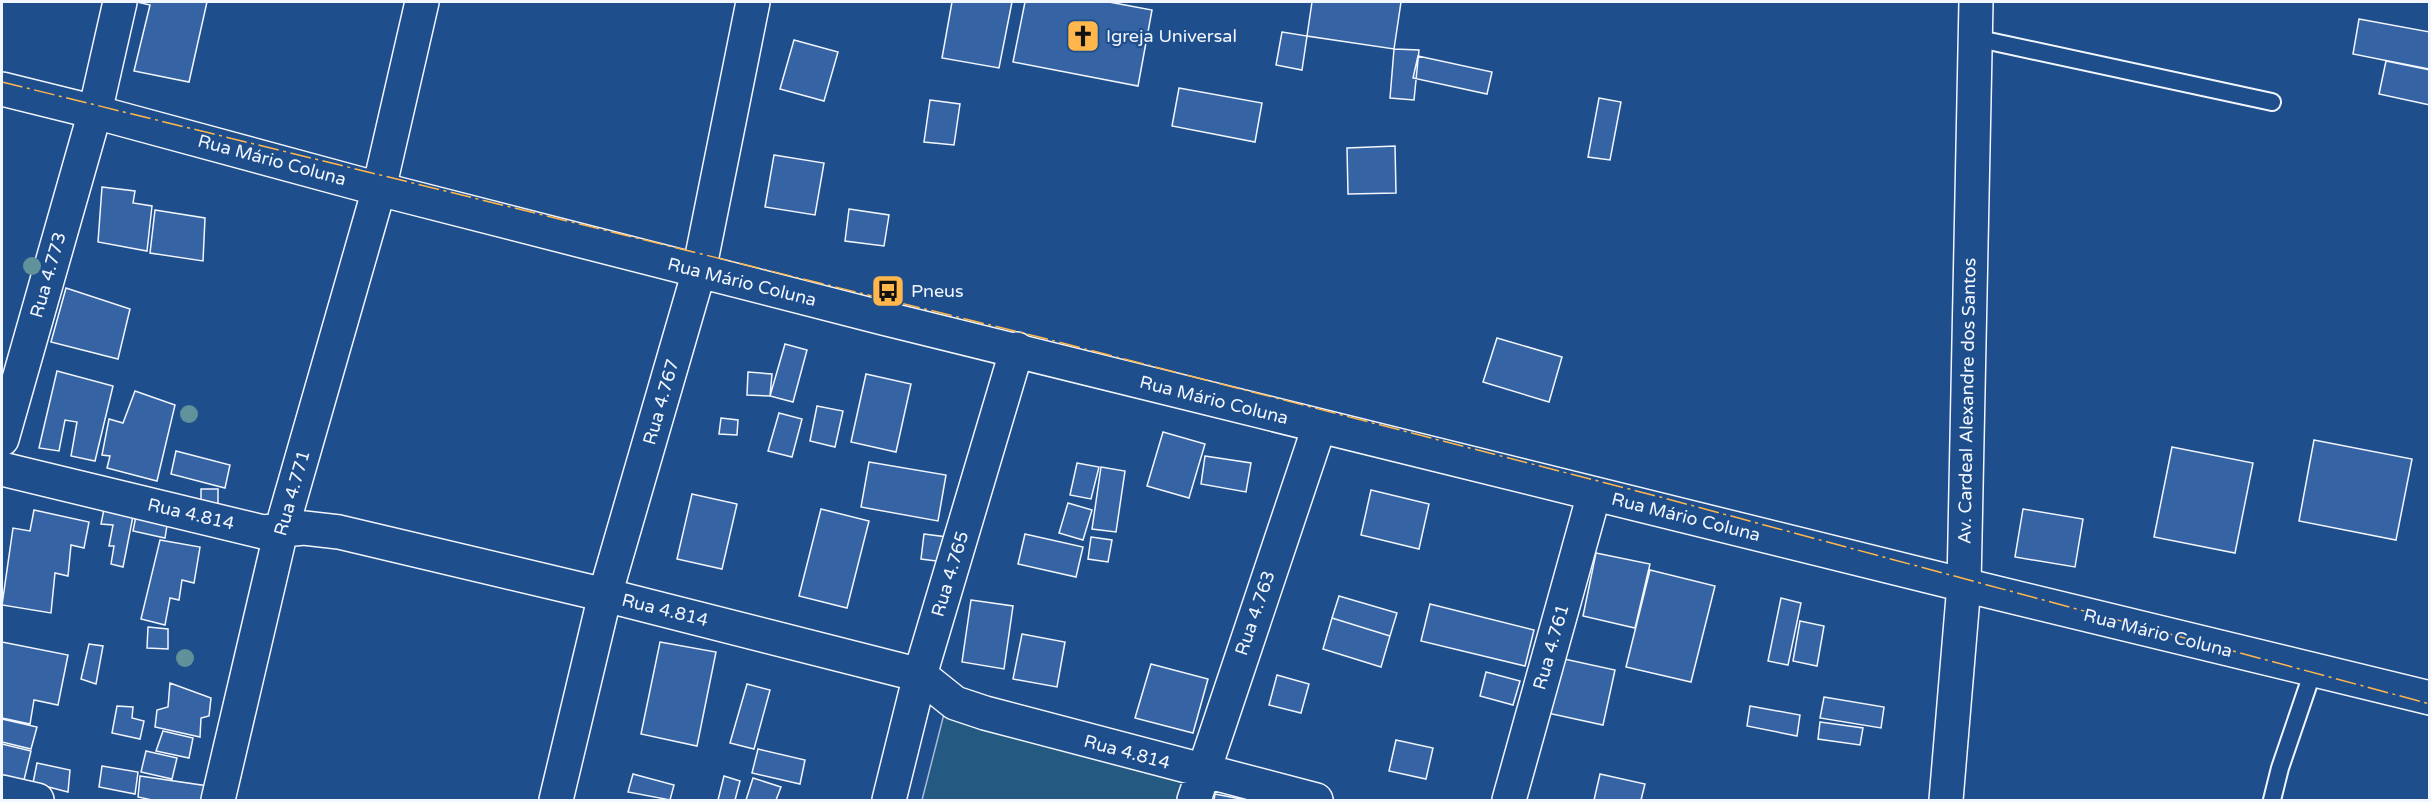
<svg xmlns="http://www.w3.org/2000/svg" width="2431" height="802" font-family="'Varela Round',sans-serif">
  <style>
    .green { fill: #245a82; stroke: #a8bbd7; stroke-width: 1.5 }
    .building { fill: #3563a3; stroke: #f2f6ff; stroke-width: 1.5 }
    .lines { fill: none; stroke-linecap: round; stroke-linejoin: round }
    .lane-casing { stroke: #f2f6ff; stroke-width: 20 }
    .street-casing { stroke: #f2f6ff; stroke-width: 36 }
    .secondary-casing { stroke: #f2f6ff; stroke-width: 36 }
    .lane { stroke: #1f4e8c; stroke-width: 16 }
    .street { stroke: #1f4e8c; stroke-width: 33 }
    .secondary { stroke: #1f4e8c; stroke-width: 33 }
    .power { stroke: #ffb74d; stroke-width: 1.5; stroke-dasharray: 21 4.5 3 4.5; stroke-linecap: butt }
    .tree { fill: #61919a }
    .labels { text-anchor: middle; stroke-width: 4.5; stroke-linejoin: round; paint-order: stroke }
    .poi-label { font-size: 18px; fill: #f2f6ff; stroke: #1f4e8c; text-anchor: start }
    .street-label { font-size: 18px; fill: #f2f6ff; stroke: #1f4e8c }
  </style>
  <rect width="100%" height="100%" fill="#1f4e8c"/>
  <path class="green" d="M945 710 1186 772 1179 800H922Z"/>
  <path class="building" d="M137 2H207L189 82 134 71 150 5Z
    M952 2H1012L999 68 942 58Z
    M1025 2H1109L1152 10 1138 86 1013 62Z
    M1312 2H1401L1394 49 1307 36Z
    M2359 19 2430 32 2429 69 2353 54Z
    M1282 32 1307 36 1302 70 1276 65Z
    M794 40 838 52 824 101 780 89Z
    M1394 49 1419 50 1414 100 1390 98Z
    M1418 56 1492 72 1487 94 1413 78Z
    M2386 61 2430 70V105L2379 94Z
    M1179 88 1262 103 1255 142 1172 126Z
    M1599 98 1621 102 1610 160 1588 157Z
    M930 100 960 104 954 145 924 142Z
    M1395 146 1396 193 1348 194 1347 148Z
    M774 155 824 163 815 215 765 207Z
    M102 187 135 191 133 203 152 206 147 251 98 242Z
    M849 209 889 215 884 246 845 241Z
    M155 210 205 218 203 261 150 253Z
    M66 288 130 309 118 359 51 342Z
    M1497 338 1562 357 1549 402 1483 382Z
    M785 344 807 350 793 402 770 396Z
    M57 371 113 386 95 461 71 456 77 422 65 420 59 451 39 448Z
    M748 372 772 374 770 396 747 395Z
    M866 374 911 384 896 452 851 442Z
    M135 391 175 405 157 481 107 468 110 456 102 455 109 419 123 423Z
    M817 406 843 411 835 447 810 441Z
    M779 413 802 419 792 457 768 451Z
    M721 418 738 420 737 435 719 434Z
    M1163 432 1205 444 1189 498 1147 486Z
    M2314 440 2412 459 2396 540 2299 521Z
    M2172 447 2253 463 2235 553 2154 537Z
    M176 451 230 465 225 488 171 474Z
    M1205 456 1251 463 1246 492 1201 484Z
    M869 462 946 475 938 521 861 507Z
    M1077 463 1099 467 1091 499 1070 495Z
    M1101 467 1125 471 1116 532 1092 529Z
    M201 489H218V507H201Z
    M1371 490 1429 504 1419 549 1361 535Z
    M692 494 737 504 722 569 677 559Z
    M1068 503 1092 510 1083 540 1059 533Z
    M105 504 134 511 123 567 111 564 114 546H109L113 525 101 524Z
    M821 509 869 521 847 608 799 596Z
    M2023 509 2083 519 2075 567 2015 557Z
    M34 510 89 522 84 548 71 545 68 576 55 573 51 613 2 605 13 528 30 531Z
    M137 511 168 519 165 538 133 531Z
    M924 534 947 537 944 562 921 559Z
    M1025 534 1083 547 1076 577 1018 564Z
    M1091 537 1112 540 1108 562 1088 559Z
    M160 540 200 547 194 583 182 580 179 600 170 598 165 625 141 619Z
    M1596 553 1650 564 1635 628 1583 616Z
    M1650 570 1715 586 1691 682 1626 667Z
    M1339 596 1397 613 1390 636 1332 618Z
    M1781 598 1801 603 1788 665 1768 661Z
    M971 600 1013 606 1004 669 962 662Z
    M1430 604 1534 630 1525 666 1421 641Z
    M1332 618 1390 636 1381 667 1323 649Z
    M1800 621 1824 626 1817 666 1793 661Z
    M148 627 168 629V649L147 648Z
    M1022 634 1065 642 1057 687 1013 679Z
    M2 642 68 655 58 705 34 700 30 724 2 718Z
    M660 642 716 652 697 746 641 734Z
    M89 644 103 646 96 684 81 679Z
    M1555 657 1615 670 1603 725 1543 712Z
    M1151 664 1208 679 1193 733 1135 718Z
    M1486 672 1520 681 1513 705 1480 696Z
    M1277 675 1309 684 1301 713 1269 705Z
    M170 683 211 698 209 716 201 718 200 737 155 727 157 710 168 707Z
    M747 684 770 690 754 749 730 743Z
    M1824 697 1884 707 1881 728 1820 718Z
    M117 706 133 707 132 718 144 721 140 739 112 733Z
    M1750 706 1800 715 1797 736 1747 726Z
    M2 719 37 727 31 749 2 742Z
    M1820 722 1863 728 1860 745 1818 739Z
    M163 731 193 738 189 758 156 751Z
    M1396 740 1433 748 1426 779 1389 771Z
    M2 744 31 751 24 780 2 775Z
    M758 749 805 760 800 784 752 773Z
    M146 751 177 758 172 779 141 772Z
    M37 763 70 770 68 792 33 783Z
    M102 766 138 772 135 794 99 787Z
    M633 774 674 785 670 800 628 792Z
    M1600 774 1645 784 1641 800H1594Z
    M140 776 208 786 206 800H152L138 797Z
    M724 776 740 781 735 800H718Z
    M753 778 781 787 776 800H746Z
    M1215 794 1246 800H1214Z"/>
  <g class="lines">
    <defs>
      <path id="lane" d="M1975 38 2272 102
        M2272 800 2280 768 2313 671"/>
      <path id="street" d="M699 271 753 2
        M2 439 95 112 120 2
        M2 469 263 532 304 528 339 532 605 595 920 675 955 703 985 713 1316 800
        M1964 585 2430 698
        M2 792 37 800
        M218 800 281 531 379 189 422 2
        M889 800 920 675 1017 349
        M1194 800 1319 427
        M1509 800 1594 494"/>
      <path id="secondary" d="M2 89 95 112 379 189 883 318 1964 585
        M556 800 605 595 699 271
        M1946 800 1964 585 1976 2"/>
    </defs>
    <use href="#lane" class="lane-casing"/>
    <use href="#street" class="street-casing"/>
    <use href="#secondary" class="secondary-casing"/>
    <use href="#lane" class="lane"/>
    <use href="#street" class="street"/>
    <use href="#secondary" class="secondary"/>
    <path class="power" d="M2 82 1039 337 1664 498 2430 704"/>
  </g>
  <g class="tree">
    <circle cx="32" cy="266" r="9"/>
    <circle cx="189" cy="414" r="9"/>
    <circle cx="185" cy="658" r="9"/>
  </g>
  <defs>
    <symbol id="church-square" viewBox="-11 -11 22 22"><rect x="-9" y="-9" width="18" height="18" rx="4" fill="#ffb74d" stroke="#1f4e8c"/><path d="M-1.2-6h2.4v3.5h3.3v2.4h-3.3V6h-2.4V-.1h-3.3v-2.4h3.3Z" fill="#111"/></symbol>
    <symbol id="bus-square" viewBox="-11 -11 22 22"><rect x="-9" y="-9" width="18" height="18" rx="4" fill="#ffb74d" stroke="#1f4e8c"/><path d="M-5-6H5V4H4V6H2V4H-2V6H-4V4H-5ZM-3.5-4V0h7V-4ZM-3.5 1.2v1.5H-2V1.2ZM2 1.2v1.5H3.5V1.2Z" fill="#111"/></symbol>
  </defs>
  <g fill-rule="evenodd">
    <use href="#church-square" x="1064" y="17" width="38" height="38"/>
    <use href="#bus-square" x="869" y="272" width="38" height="38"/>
  </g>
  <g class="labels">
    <g class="poi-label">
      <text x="1106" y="42">Igreja Universal</text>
      <text x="911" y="297">Pneus</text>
    </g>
    <g class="street-label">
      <text transform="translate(272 160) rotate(15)" y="6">Rua Mário Coluna</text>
      <text transform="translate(48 275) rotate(-74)" y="6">Rua 4.773</text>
      <text transform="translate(742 282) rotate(14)" y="6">Rua Mário Coluna</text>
      <text transform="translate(1214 400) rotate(14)" y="6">Rua Mário Coluna</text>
      <text transform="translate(1967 401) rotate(-89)" y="6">Av. Cardeal Alexandre dos Santos</text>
      <text transform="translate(661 402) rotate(-74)" y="6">Rua 4.767</text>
      <text transform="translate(292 493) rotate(-74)" y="6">Rua 4.771</text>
      <text transform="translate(191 514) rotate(13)" y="6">Rua 4.814</text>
      <text transform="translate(1686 517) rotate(14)" y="6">Rua Mário Coluna</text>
      <text transform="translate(950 574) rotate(-73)" y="6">Rua 4.765</text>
      <text transform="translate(665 610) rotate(14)" y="6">Rua 4.814</text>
      <text transform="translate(1255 613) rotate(-71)" y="6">Rua 4.763</text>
      <text transform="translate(2158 633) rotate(14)" y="6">Rua Mário Coluna</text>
      <text transform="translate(1551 647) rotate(-74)" y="6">Rua 4.761</text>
      <text transform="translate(1127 752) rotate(15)" y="6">Rua 4.814</text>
    </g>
  </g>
  <rect width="2431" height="802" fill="none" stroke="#f2f6ff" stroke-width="6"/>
</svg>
